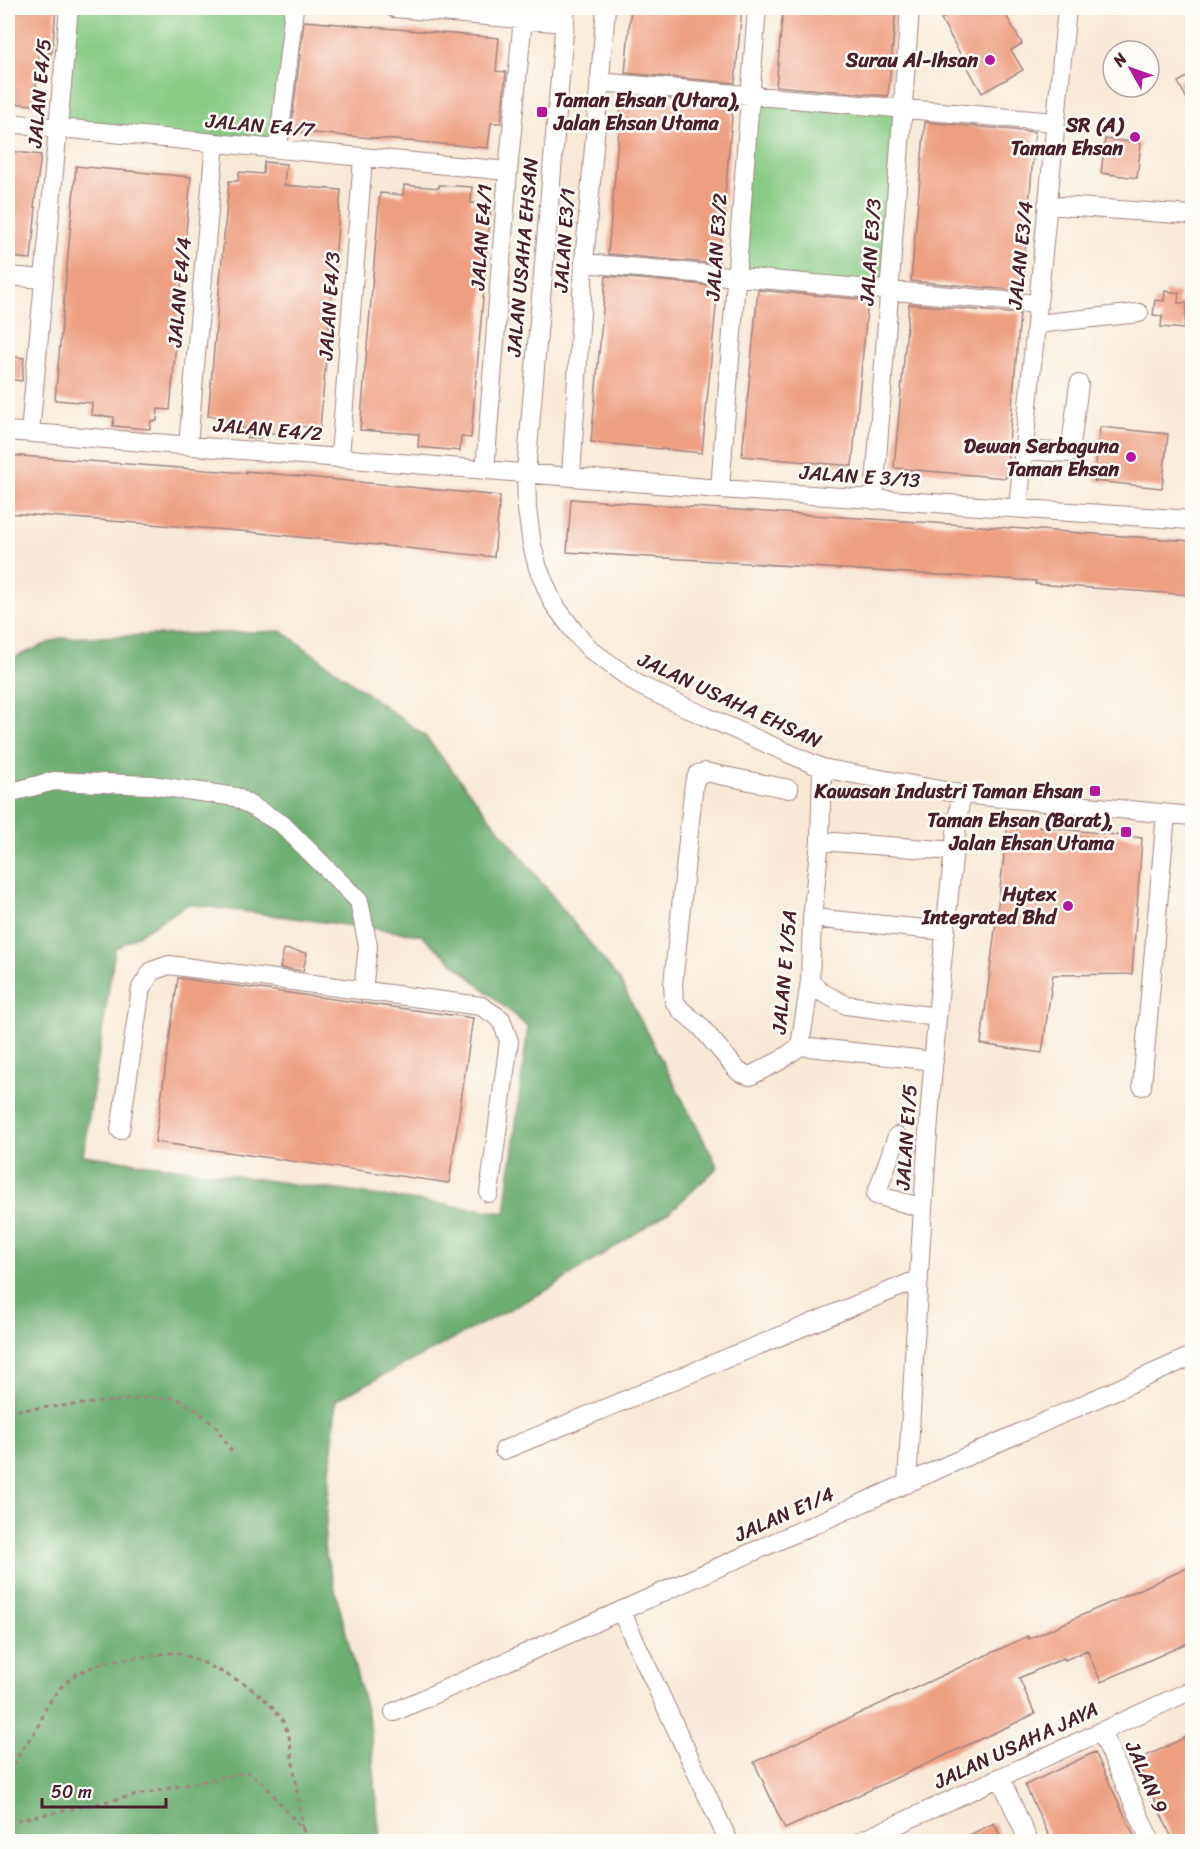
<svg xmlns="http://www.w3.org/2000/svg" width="1200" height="1849" font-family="Sriracha,sans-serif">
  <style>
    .green { fill: #87ca83; stroke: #687457; stroke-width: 1.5 }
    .forest { fill: #6dae71; stroke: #5c664e; stroke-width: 1.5; fill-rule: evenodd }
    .building { fill: #ee9f81 }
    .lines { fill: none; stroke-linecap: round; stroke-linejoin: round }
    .minor-casing { stroke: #a18481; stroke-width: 20 }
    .path { stroke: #a18481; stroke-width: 3; stroke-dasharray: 4.5 4.5; stroke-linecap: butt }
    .minor { stroke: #fff; stroke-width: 18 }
    .poi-dot { fill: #b5179e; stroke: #fdfcf7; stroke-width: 2 }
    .labels { text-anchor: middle; stroke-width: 5; stroke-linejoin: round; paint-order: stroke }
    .poi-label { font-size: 20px; font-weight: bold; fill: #4a1f2b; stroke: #fdfcf7; text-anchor: end }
    .street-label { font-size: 20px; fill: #4a1f2b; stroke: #fdfcf7 }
  </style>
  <rect width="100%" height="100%" fill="#fdfcf7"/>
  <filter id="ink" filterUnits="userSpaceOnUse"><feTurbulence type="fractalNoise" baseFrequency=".0167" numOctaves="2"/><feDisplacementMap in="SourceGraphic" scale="12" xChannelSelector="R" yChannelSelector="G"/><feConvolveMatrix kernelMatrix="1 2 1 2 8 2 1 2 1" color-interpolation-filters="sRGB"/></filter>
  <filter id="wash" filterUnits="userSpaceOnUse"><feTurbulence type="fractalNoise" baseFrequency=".008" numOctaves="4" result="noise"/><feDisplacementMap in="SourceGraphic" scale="24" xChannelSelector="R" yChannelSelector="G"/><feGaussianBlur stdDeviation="1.35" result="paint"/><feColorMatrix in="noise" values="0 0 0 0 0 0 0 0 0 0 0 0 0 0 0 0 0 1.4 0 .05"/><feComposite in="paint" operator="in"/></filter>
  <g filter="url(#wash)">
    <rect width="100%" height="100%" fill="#f8e9d7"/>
    <path class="green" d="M69 8H294L278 149 58 128Z
      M751 95 903 109 889 290 737 277Z"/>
    <path class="forest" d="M282 631 425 736 620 981 718 1167 672 1210 551 1288 336 1400 324 1547 370 1726 380 1841 8 1842V660L60 638ZM188 904 421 935 528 1027 505 1213 83 1155 115 949Z"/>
    <g id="blocks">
      <path class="building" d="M8 8H56L52 53 39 52 34 105 8 103Z
        M631 8H742L735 83 625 73Z
        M783 8H896L888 96 776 86Z
        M962 8H987L991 14 1002 8 1022 44 1011 50 1023 70 982 93 941 19Z
        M304 21 499 38 496 71 506 72 501 123H491L488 148 291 131Z
        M1192 74V109L1178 82Z
        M622 95 733 105 719 264 608 254Z
        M925 122 1035 132 1022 291 911 281Z
        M1105 139 1141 143 1137 178 1101 173Z
        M8 151 41 155 34 207 36 208 31 259 8 257Z
        M264 162 286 164 284 185 341 190 320 428 281 425 280 434 261 432 260 439 247 438 248 429 218 426 219 417 208 416 229 181H238L239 172 263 174Z
        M76 166 191 177 170 410 158 409 157 421H151L150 429 113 426 114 417 91 415 92 403 55 400Z
        M404 185 439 188V185L472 187 471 203 491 204 471 438 461 437 460 451 418 447 419 434 360 430 380 193 403 195Z
        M606 276 718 286 702 453 591 442Z
        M758 290 868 300 852 466 742 456Z
        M1165 291 1179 293 1178 303H1187L1184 329 1161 327 1162 316 1153 315 1155 300 1164 301Z
        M909 304 1020 314 1006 478 894 468Z
        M8 356 24 358 22 381 8 379Z
        M1100 427 1168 434 1162 488 1094 481Z
        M8 455 246 473V471L500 496 494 557 240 531 8 513Z
        M571 499 1025 529 1192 541V595L1035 584 1036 581 567 552Z
        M1008 823 1142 838 1132 974 1053 975 1042 1053 981 1044Z
        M284 949 307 953 303 971 280 968Z
        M178 978 473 1018 449 1183 155 1142Z
        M1192 1566V1641L1101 1682 1087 1650 1065 1660 1064 1658 1019 1678 1035 1714 785 1829 754 1762 1028 1636 1029 1639Z
        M1192 1734V1842H1174L1136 1761Z
        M1095 1752 1137 1842H1052L1025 1785Z
        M994 1823 1003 1842H955Z"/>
    </g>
  </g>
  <g filter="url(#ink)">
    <use href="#blocks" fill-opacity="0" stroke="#a18481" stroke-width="1.5"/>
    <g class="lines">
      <defs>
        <path id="minor" d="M394 8 565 23
          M566 8 526 472 527 509 532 545 538 568 553 603 576 634 592 651 639 685 700 714 822 768 961 794 1192 816
          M599 82 1055 122
          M8 123 508 171
          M278 149 294 8
          M1047 205 1192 215
          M584 263 1038 304
          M8 276 44 279
          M1036 324 1139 313
          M8 431 720 489 1192 520
          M30 433 69 8
          M188 445 215 143
          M1024 450 1070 453 1079 384
          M340 457 363 158
          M485 470 508 171 524 8
          M571 476 584 263 606 8
          M720 489 757 8
          M874 500 910 8
          M1018 508 1067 8
          M789 789 705 772 698 774 694 783 673 984 674 1001 681 1010 700 1026 739 1072 750 1076 781 1060 800 1046
          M8 793 54 781 151 785 236 797 282 824 359 901 368 946 363 991
          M820 841 954 851
          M812 918 946 931
          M810 981 821 992 846 1005 937 1017
          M800 1046 810 981 812 918 820 841 822 768
          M800 1046 934 1061
          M1142 1086 1166 814
          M120 1130 141 988 152 971 169 965 481 1006 501 1019 509 1041 489 1193
          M897 1136 876 1195 923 1208
          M504 1450 919 1279
          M907 1484C920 1254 931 1023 961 794
          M621 1611 729 1842
          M394 1712 1192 1356
          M1101 1731 1151 1842
          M1000 1777 1029 1842
          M859 1842 1192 1690"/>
      </defs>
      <use href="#minor" class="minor-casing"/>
      <path class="path" d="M8 1411 148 1398H176L197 1410 217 1428 233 1454
        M8 1782 19 1754 39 1726 46 1707 61 1687 76 1674 105 1662 177 1652 206 1664 247 1685 269 1703 282 1719 289 1736 303 1830
        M8 1822 247 1772 264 1784 313 1842"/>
      <use href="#minor" class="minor"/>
    </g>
  </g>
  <g class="poi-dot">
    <circle cx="990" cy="60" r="6"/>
    <rect x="536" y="106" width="12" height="12" rx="3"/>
    <circle cx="1135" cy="137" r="6"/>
    <circle cx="1131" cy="457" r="6"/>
    <rect x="1089" y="785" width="12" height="12" rx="3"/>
    <rect x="1120" y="826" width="12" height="12" rx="3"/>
    <circle cx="1068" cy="906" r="6"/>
  </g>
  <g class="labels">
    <g class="poi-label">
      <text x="978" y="67">Surau Al-Ihsan</text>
      <text x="554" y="107" text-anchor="start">Taman Ehsan (Utara),<tspan x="554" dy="23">Jalan Ehsan Utama</tspan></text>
      <text x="1123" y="132">SR (A)<tspan x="1123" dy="23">Taman Ehsan</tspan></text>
      <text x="1119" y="453">Dewan Serbaguna<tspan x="1119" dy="23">Taman Ehsan</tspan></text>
      <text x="1083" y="798">Kawasan Industri Taman Ehsan</text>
      <text x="1114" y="827">Taman Ehsan (Barat),<tspan x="1114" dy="23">Jalan Ehsan Utama</tspan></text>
      <text x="1056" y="901">Hytex<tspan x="1056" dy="23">Integrated Bhd</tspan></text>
    </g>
    <g class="street-label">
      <text transform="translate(39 93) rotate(-85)" y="7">JALAN E4/5</text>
      <text transform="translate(260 125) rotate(5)" y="7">JALAN E4/7</text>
      <text transform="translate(481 237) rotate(-86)" y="7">JALAN E4/1</text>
      <text transform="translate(564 240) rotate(-86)" y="7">JALAN E3/1</text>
      <text transform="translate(716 247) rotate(-86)" y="7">JALAN E3/2</text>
      <text transform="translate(870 252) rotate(-86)" y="7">JALAN E3/3</text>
      <text transform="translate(1020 255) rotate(-84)" y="7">JALAN E3/4</text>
      <text transform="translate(522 257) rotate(-85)" y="7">JALAN USAHA EHSAN</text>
      <text transform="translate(179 292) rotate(-85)" y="7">JALAN E4/4</text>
      <text transform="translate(329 306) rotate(-86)" y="7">JALAN E4/3</text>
      <text transform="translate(268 429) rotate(5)" y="7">JALAN E4/2</text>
      <text transform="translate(860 476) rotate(4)" y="7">JALAN E 3/13</text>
      <text transform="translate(730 700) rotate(25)" y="7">JALAN USAHA EHSAN</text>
      <text transform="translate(784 972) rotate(-85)" y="7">JALAN E 1/5A</text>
      <text transform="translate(906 1137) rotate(-86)" y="7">JALAN E1/5</text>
      <text transform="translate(784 1514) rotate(-24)" y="7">JALAN E1/4</text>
      <text transform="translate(1016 1745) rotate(-25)" y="7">JALAN USAHA JAYA</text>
      <text transform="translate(1147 1777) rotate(66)" y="7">JALAN 9</text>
    </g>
  </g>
  <rect width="1200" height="1849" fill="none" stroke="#fdfcf7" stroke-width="30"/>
  <g transform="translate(1131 69) rotate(310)"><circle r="28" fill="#fdfcf7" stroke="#b5a4a5" stroke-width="1.5"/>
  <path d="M0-4.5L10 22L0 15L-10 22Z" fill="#b5179e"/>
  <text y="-9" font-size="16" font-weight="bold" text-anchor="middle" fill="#4a1f2b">N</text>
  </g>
  <path d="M42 1798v9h124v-9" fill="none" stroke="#4a1f2b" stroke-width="3"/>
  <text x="51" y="1798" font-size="18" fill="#4a1f2b" stroke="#fdfcf7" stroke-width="4.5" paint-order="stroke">50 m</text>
</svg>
